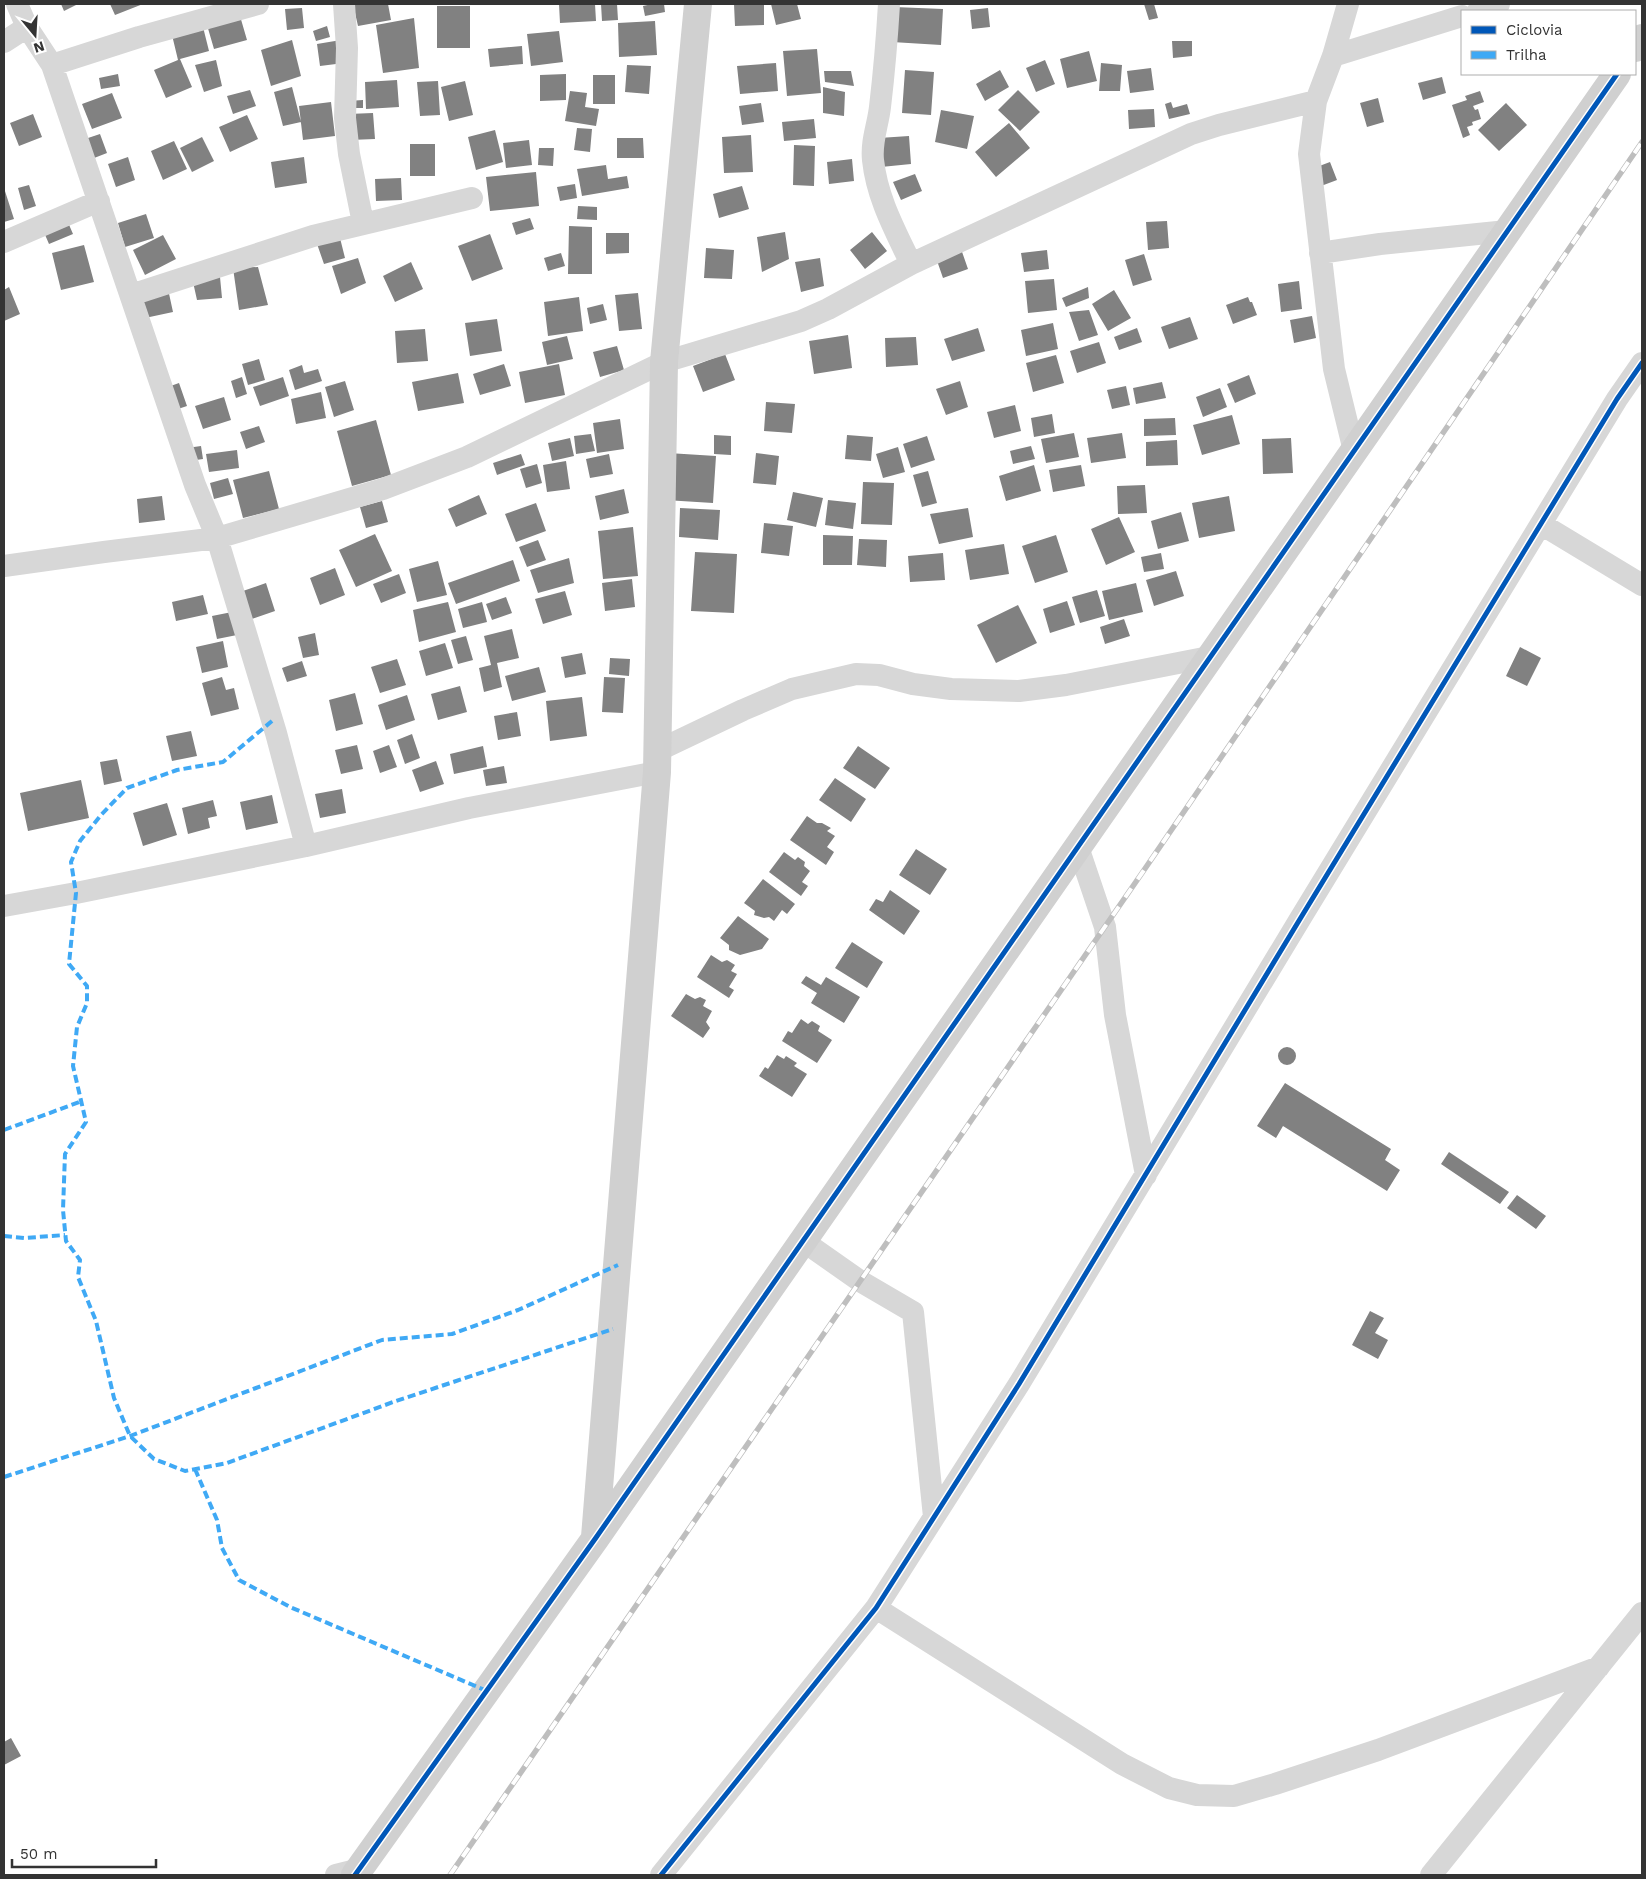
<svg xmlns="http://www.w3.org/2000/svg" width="1646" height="1879" font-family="'Work Sans',sans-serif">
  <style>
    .building { fill: #818181 }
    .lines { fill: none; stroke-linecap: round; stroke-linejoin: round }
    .street { stroke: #d7d7d7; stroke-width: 22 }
    .secondary { stroke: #d0d0d0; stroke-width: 28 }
    .rail-casing { stroke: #bebebe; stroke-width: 5.5 }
    .rail { stroke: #fff; stroke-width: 4; stroke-dasharray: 11; stroke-linecap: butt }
    .quiet { stroke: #3fa9f5; stroke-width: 4; stroke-dasharray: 8 4; stroke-linecap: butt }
    .cycleway-casing { stroke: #fff; stroke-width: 8 }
    .cycleway { stroke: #0057b8; stroke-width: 5 }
  </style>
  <rect width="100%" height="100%" fill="#fff"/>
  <path class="building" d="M61 4H78L64 11Z
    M110 4H143L115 15Z
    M353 4H388L391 20 358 26Z
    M559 4H595L596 21 560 23Z
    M601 4H617L618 20 602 21Z
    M652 4H664L665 12 645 16 643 6Z
    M734 4H764V25L735 26Z
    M771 4H797L801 19 776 25Z
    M1144 4H1154L1158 18 1149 20Z
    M437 6H470V48H437Z
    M894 7 943 9 941 45 892 42Z
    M302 8 304 28 287 30 285 9Z
    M988 8 990 27 972 29 970 10Z
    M240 16 247 40 214 49 207 25Z
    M414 18 419 68 383 73 376 25Z
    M655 21 657 55 619 57 618 23Z
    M327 26 330 37 316 41 313 31Z
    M203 27 209 51 180 59 192 87 166 98 154 70 178 60 172 35Z
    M559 31 563 62 531 66 527 34Z
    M292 40 301 76 271 86 261 50Z
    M341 40 344 63 320 66 317 44Z
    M1172 41H1192V56L1173 58Z
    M522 46 523 64 490 67 488 49Z
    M817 49 821 93 787 96 783 51Z
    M1089 51 1097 81 1067 88 1060 59Z
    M216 60 222 86 204 92 195 65Z
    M1045 60 1055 84 1036 92 1026 68Z
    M776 63 778 91 740 94 737 66Z
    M1101 63 1122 65 1120 91H1099Z
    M627 65 651 66 649 94 625 92Z
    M1151 68 1154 90 1130 93 1127 71Z
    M905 70 934 72 931 115 902 113Z
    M1000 70 1009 87 985 101 976 84Z
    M824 71H851L854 86 825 82Z
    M118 74 120 86 101 89 99 78Z
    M566 74V100L540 101V75Z
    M593 75H615V104H593Z
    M1442 77 1446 93 1423 100 1418 83Z
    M397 80 399 107 366 109 365 82Z
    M438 81 440 115 420 116 417 82Z
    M465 81 473 115 449 121 441 87Z
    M292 87 301 122 283 126 274 92Z
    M823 87 845 92 844 116 823 113Z
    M250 90 256 106 233 114 227 96Z
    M1018 90 1040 112 1020 131 998 110Z
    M570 91 587 93 585 107 599 109 596 126 565 121Z
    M1480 91 1484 102 1473 106 1475 110 1478 109 1481 119 1472 122 1473 125 1467 127 1470 135 1463 138 1452 105 1467 100 1465 96Z
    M112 93 122 118 92 129 82 104Z
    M1378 98 1384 122 1367 127 1360 103Z
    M363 100V108H349L348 101Z
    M331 102 335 136 303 140 299 106Z
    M1171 102 1173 108 1187 104 1190 114 1169 119 1165 104Z
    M761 103 764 122 742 125 739 106Z
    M1506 103 1527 125 1499 151 1478 130Z
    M1154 109 1155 127 1129 129 1128 110Z
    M941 110 974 116 967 149 935 142Z
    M373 113 375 139 350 140 348 114Z
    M33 114 42 137 19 146 10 123Z
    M247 115 258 139 230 152 219 127Z
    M814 119 816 138 784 141 782 122Z
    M1009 123 1030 148 996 177 975 152Z
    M577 128 592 129 590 152 574 150Z
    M495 130 503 162 476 170 468 137Z
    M100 134 107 153 89 160 82 140Z
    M751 135 753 172 724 173 722 137Z
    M909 136 911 164 881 167 879 138Z
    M202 137 214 161 192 172 180 148Z
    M617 138H643L644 158H617Z
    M529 140 532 165 506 168 503 143Z
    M174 141 187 169 163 180 151 151Z
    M410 144H435V176H410Z
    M794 145 815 146 814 186 793 185Z
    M539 148H554L553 166 538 165Z
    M128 157 135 180 116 187 108 164Z
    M304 157 307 183 275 188 271 162Z
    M852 159 854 181 829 184 827 162Z
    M1330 162 1337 180 1313 189 1306 171Z
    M606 165 608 179 627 176 629 188 582 196 577 169Z
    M536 172 539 206 490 211 486 177Z
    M915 174 922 191 901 200 893 182Z
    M401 178 402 200 376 201 375 179Z
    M575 184 577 198 560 201 557 187Z
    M29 185 36 206 24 210 18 188Z
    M742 186 749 209 719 218 713 194Z
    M4 188 14 219 4 222Z
    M578 206 597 207V220L577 219Z
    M146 214 154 238 125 247 118 223Z
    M530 218 534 229 516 235 512 223Z
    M67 220 73 234 49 244 43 230Z
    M1167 221 1169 248 1148 250 1146 222Z
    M569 226 592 227V274H568Z
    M785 232 789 259 762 272 757 237Z
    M872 232 887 251 865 269 850 250Z
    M606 233H629V253L606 254Z
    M339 234 345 258 324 264 316 241Z
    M490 234 503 269 472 281 458 246Z
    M163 235 176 259 145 275 133 250Z
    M84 245 94 282 61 290 52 253Z
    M960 246 968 269 943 278 935 255Z
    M706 248 734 250 732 279 704 278Z
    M1047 250 1049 269 1024 272 1021 253Z
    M561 253 565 266 548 271 544 258Z
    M1144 254 1152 280 1133 286 1125 260Z
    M358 258 366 283 341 294 332 266Z
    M820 258 824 286 801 292 795 262Z
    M411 262 423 289 395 302 383 276Z
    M258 267 268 305 239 310 233 268Z
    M220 277 222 298 197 300 193 282Z
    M1054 279 1057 310 1028 313 1025 281Z
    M1299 281 1302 309 1281 312 1278 284Z
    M9 287 20 314 4 321V290Z
    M1088 287 1089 298 1066 307 1062 298Z
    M168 289 173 312 145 318 140 297Z
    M1114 290 1131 318 1108 331 1092 304Z
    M638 293 642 329 619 331 615 295Z
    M579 297 583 331 548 336 544 302Z
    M1248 297 1250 302H1252L1257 315 1233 324 1226 305Z
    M603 304 607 320 590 324 587 308Z
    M1089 310 1098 335 1079 341 1069 312Z
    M1312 316 1316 338 1294 343 1290 320Z
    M1190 317 1198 339 1169 349 1161 327Z
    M497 319 502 351 470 356 465 323Z
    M1053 323 1058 349 1026 356 1021 330Z
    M978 328 985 351 952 361 944 339Z
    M1137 328 1142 342 1119 350 1114 337Z
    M425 329 428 361 397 363 395 331Z
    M848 335 852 368 814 374 809 341Z
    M567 336 573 359 547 365 542 342Z
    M916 337 918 365 886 367 885 338Z
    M1099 342 1106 363 1077 373 1070 351Z
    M617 346 624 370 600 377 593 352Z
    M725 354 735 380 703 392 693 366Z
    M1056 355 1064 383 1033 392 1026 363Z
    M259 359 265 380 248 385 242 364Z
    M504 364 511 386 480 395 473 374Z
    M559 364 565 395 525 403 519 372Z
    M302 365 304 373 318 369 322 381 295 390 289 370Z
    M458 373 464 403 418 411 412 382Z
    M1249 375 1256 394 1235 403 1227 384Z
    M242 377 247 394 236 398 231 381Z
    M283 377 289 396 260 406 253 387Z
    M345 381 354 410 334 417 325 387Z
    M960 381 968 407 946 415 936 389Z
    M1162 382 1166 398 1136 404 1133 388Z
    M179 383 187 406 172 411 165 388Z
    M1126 386 1130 405 1112 409 1107 390Z
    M1220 388 1227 407 1203 417 1196 397Z
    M321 392 326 418 296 424 291 399Z
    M224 397 231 420 203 429 195 406Z
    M766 402 795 404 792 433 764 431Z
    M1015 405 1021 431 994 438 987 412Z
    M1052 414 1055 433 1034 437 1031 418Z
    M1232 415 1240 444 1202 455 1193 425Z
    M1175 418 1176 435 1144 436V419Z
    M620 419 624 449 597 453 593 423Z
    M376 420 391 475 352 486 337 431Z
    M259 426 265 442 246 449 240 432Z
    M1074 433 1079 457 1046 463 1041 439Z
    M1122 433 1126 458 1091 463 1087 438Z
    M591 434 595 451 576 454 574 436Z
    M714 435 731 436V455L714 454Z
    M847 435 873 437 871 461 845 459Z
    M927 436 935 460 911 468 903 444Z
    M570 438 574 456 552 461 548 443Z
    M1291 438 1293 473 1263 474 1262 439Z
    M1177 440 1178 465 1146 466V442Z
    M201 446 203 459 189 461 187 448Z
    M1031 446 1035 459 1013 464 1010 451Z
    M898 447 905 472 883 478 876 454Z
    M237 450 239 468 209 472 206 454Z
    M668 453 716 456 713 503 665 500Z
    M756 453 779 456 776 485 753 483Z
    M521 454 525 465 497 475 493 463Z
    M609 454 613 474 590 478 586 459Z
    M566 461 570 489 547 492 543 465Z
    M537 464 542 483 526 488 520 469Z
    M1034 465 1041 491 1006 501 999 476Z
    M1081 465 1085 486 1053 492 1049 470Z
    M269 471 279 509 243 518 233 480Z
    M928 471 937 503 922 507 913 475Z
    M228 478 233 494 214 499 210 483Z
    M863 482 894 483 892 525 861 524Z
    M1145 485 1147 513 1118 514 1117 486Z
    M624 489 629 513 600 520 595 496Z
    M793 492 823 498 816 527 787 520Z
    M479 495 487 514 456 527 448 509Z
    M162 496 165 520 139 523 137 499Z
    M1229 496 1235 531 1199 538 1192 503Z
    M828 500 856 503 853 529 825 525Z
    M382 501 388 522 366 528 360 507Z
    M536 503 546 531 516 542 505 514Z
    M680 508 720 510 718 540 679 537Z
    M968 508 973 537 939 544 930 514Z
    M1181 512 1189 541 1158 549 1151 521Z
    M1119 517 1135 552 1106 565 1091 529Z
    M764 523 793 526 789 556 761 553Z
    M633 527 638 576 603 579 598 531Z
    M375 534 392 571 356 587 339 550Z
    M823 535 853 536 852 565H823Z
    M1056 535 1068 572 1035 583 1022 546Z
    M859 539 887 540 886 567 857 565Z
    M538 540 546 560 527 567 519 547Z
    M1004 544 1009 574 970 580 965 550Z
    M695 552 737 554 734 613 691 611Z
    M943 553 945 580 910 582 908 556Z
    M1161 553 1164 569 1144 572 1141 557Z
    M569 558 574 583 538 593 530 570Z
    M513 560 520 581 456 604 448 583Z
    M438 561 447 595 417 602 409 569Z
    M335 568 345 595 320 605 310 578Z
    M1176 571 1184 596 1154 606 1146 580Z
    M399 574 406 593 381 603 373 584Z
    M632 579 635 607 605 611 602 583Z
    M266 583 275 611 249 620 240 592Z
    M1136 583 1143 612 1109 620 1102 591Z
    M1097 590 1105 616 1080 623 1072 597Z
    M565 591 572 615 543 624 535 599Z
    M203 595 208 614 176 621 172 602Z
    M506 597 512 613 492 620 486 604Z
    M1067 601 1075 625 1050 633 1043 609Z
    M448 602 456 632 419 642 413 610Z
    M482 602 487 622 463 628 458 609Z
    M1018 605 1037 643 996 663 977 625Z
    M232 612 237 635 217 639 212 616Z
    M1124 619 1130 636 1105 644 1100 627Z
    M512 629 519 658 497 663 502 687 484 692 479 668 491 665 484 636Z
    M315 633 319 655 303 658 298 637Z
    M466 636 473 660 458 664 451 640Z
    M223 641 228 667 202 673 196 647Z
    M445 643 453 668 426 676 419 651Z
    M1520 647 1541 658 1527 686 1506 676Z
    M582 653 586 674 565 678 561 657Z
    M610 658 630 659 629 676 609 674Z
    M397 659 406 685 380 693 371 667Z
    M302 661 307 676 287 682 282 668Z
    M539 667 546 692 512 701 505 676Z
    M222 677 226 690 234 688 239 709 211 716 202 683Z
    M604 677 625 678 623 713 602 712Z
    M460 686 467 712 438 720 431 694Z
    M355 693 363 724 336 731 329 700Z
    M407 695 415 720 386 730 378 705Z
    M582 697 587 736 550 741 546 701Z
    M517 712 521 736 498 740 494 716Z
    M191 731 197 756 172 761 166 736Z
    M412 734 420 758 405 764 397 740Z
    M357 745 363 769 341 774 335 750Z
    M389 745 397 767 380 773 373 751Z
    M483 746 487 767 454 774 450 754Z
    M858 746 890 768 875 789 843 768Z
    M117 759 122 781 104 785 100 762Z
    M436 761 444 784 420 792 412 770Z
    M504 766 507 783 486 786 483 770Z
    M835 778 866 799 851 822 819 800Z
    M81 780 89 818 28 831 20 793Z
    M342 789 346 813 320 818 315 794Z
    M272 795 278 823 246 830 240 802Z
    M213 800 217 816 208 818 210 828 188 834 182 808Z
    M167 803 177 835 143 846 133 813Z
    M807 816 817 823H822L831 828 827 831 835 836 827 847 834 852 826 865 790 840Z
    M916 849 947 869 930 895 899 875Z
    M784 852 795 860 798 857 805 862 804 866 810 871 802 882 808 886 801 896 769 872Z
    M763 879 795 904 787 914 782 910 774 921 769 917 764 918 754 915 755 911 744 903Z
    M890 890 920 911 904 935 869 910 876 899 883 902Z
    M738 916 769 939 762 949 740 955 729 950V945L720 938Z
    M852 942 883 962 867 988 835 968Z
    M711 955 722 962 727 960 735 965 731 971 737 974 729 987 734 990 729 998 697 977Z
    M806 976 821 985 826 977 860 997 844 1023 811 1003 817 993 801 983Z
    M686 994 695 999 700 997 706 1000 703 1006 712 1011 706 1022 710 1028 703 1038 671 1016Z
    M801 1019 808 1024 812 1021 820 1026 818 1031 832 1040 817 1063 782 1041 788 1031 792 1033Z
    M1278 1056a9 9 0 1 1 18 0a9 9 0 1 1-18 0Z
    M777 1055 784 1059 786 1056 797 1063 794 1066 807 1074 792 1097 759 1076 765 1067 768 1069Z
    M1285 1083 1391 1149 1385 1160 1400 1170 1387 1191 1283 1126 1276 1138 1257 1126Z
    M1449 1152 1509 1192 1500 1204 1441 1164Z
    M1517 1195 1546 1216 1536 1229 1507 1208Z
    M1370 1311 1384 1318 1375 1333 1388 1340 1378 1359 1352 1345Z
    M11 1738 21 1756 4 1765V1742Z"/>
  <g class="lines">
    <path class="street" d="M17 4 27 27 52 65 195 485 217 538 276 733 306 846
      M344 4 347 48 345 118 349 154 363 223
      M889 4C887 38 884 73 880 107 878 125 871 141 873 160 877 198 895 230 911 264
      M1348 4 1333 56 1316 101 1309 154 1334 369 1354 451
      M1478 11 1499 4
      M4 42 27 27
      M1333 56 1462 16
      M52 65 139 37 258 4
      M4 242 99 201
      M1320 253 1380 244 1507 231
      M131 295 313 236 472 198
      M1541 524 1642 585
      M4 566 104 552 217 538 383 489 467 457 664 362 801 321 828 309 911 264 1191 134 1219 125 1316 101
      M657 751 743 710 792 689 856 674 879 675 913 684 951 689 1019 691 1066 685 1209 657
      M1078 847 1105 927 1115 1015 1146 1175
      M4 906 76 893 306 846 469 808 657 772
      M803 1241 860 1281 913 1312 934 1517
      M876 1608 1122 1764 1169 1788 1197 1795 1234 1796 1275 1784 1378 1750 1599 1667
      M336 1875 360 1869
      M661 1875 876 1608 1019 1384 1300 919 1617 399 1642 363
      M1431 1875 1642 1613"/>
    <path class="secondary" d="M1635 48 1642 38
      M595 1537 657 772 664 362 698 4
      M355 1875 595 1539 1617 74"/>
    <defs>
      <path id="rail" d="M450 1875 1142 873 1642 142"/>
    </defs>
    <use href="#rail" class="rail-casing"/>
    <use href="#rail" class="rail"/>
    <path class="quiet" d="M272 721 223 762 177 770 127 788 101 815 80 841 71 862 76 893 69 964 87 986V1003L77 1027 73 1066 86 1122 65 1154 63 1210 66 1241 80 1260 78 1277 96 1321 114 1398 130 1436 154 1459 185 1471 227 1463 396 1401 613 1329
      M4 1130 82 1101
      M4 1236 24 1238 65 1235
      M195 1469 217 1520 222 1548 239 1580 290 1607 487 1691
      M4 1477 130 1436 382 1340 452 1334 518 1310 618 1265"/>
    <defs>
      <path id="cycleway" d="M355 1875 595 1539 1617 74
        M661 1875 876 1608 1019 1384 1300 919 1617 399 1642 363"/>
    </defs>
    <use href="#cycleway" class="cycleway-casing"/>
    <use href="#cycleway" class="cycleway"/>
  </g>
  <rect width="1646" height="1879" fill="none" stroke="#333333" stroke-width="10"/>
  <rect x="1461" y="10" width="175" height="65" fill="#ffffff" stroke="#adadad"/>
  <rect x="1471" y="26" width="25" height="8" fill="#0057b8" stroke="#adadad"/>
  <text x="1506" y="35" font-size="15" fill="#333333">Ciclovia</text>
  <rect x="1471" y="51" width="25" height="8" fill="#3fa9f5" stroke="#adadad"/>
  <text x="1506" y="60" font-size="15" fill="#333333">Trilha</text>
  <g transform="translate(35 35) rotate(162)" stroke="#ffffff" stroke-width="4" paint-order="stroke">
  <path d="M0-4L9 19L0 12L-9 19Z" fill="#333333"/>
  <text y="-8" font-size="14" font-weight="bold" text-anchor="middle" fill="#333333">N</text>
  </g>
  <path d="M12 1859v8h144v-8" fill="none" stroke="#333333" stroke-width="2.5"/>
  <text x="20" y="1859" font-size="15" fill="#333333" stroke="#ffffff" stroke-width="4" paint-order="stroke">50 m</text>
</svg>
